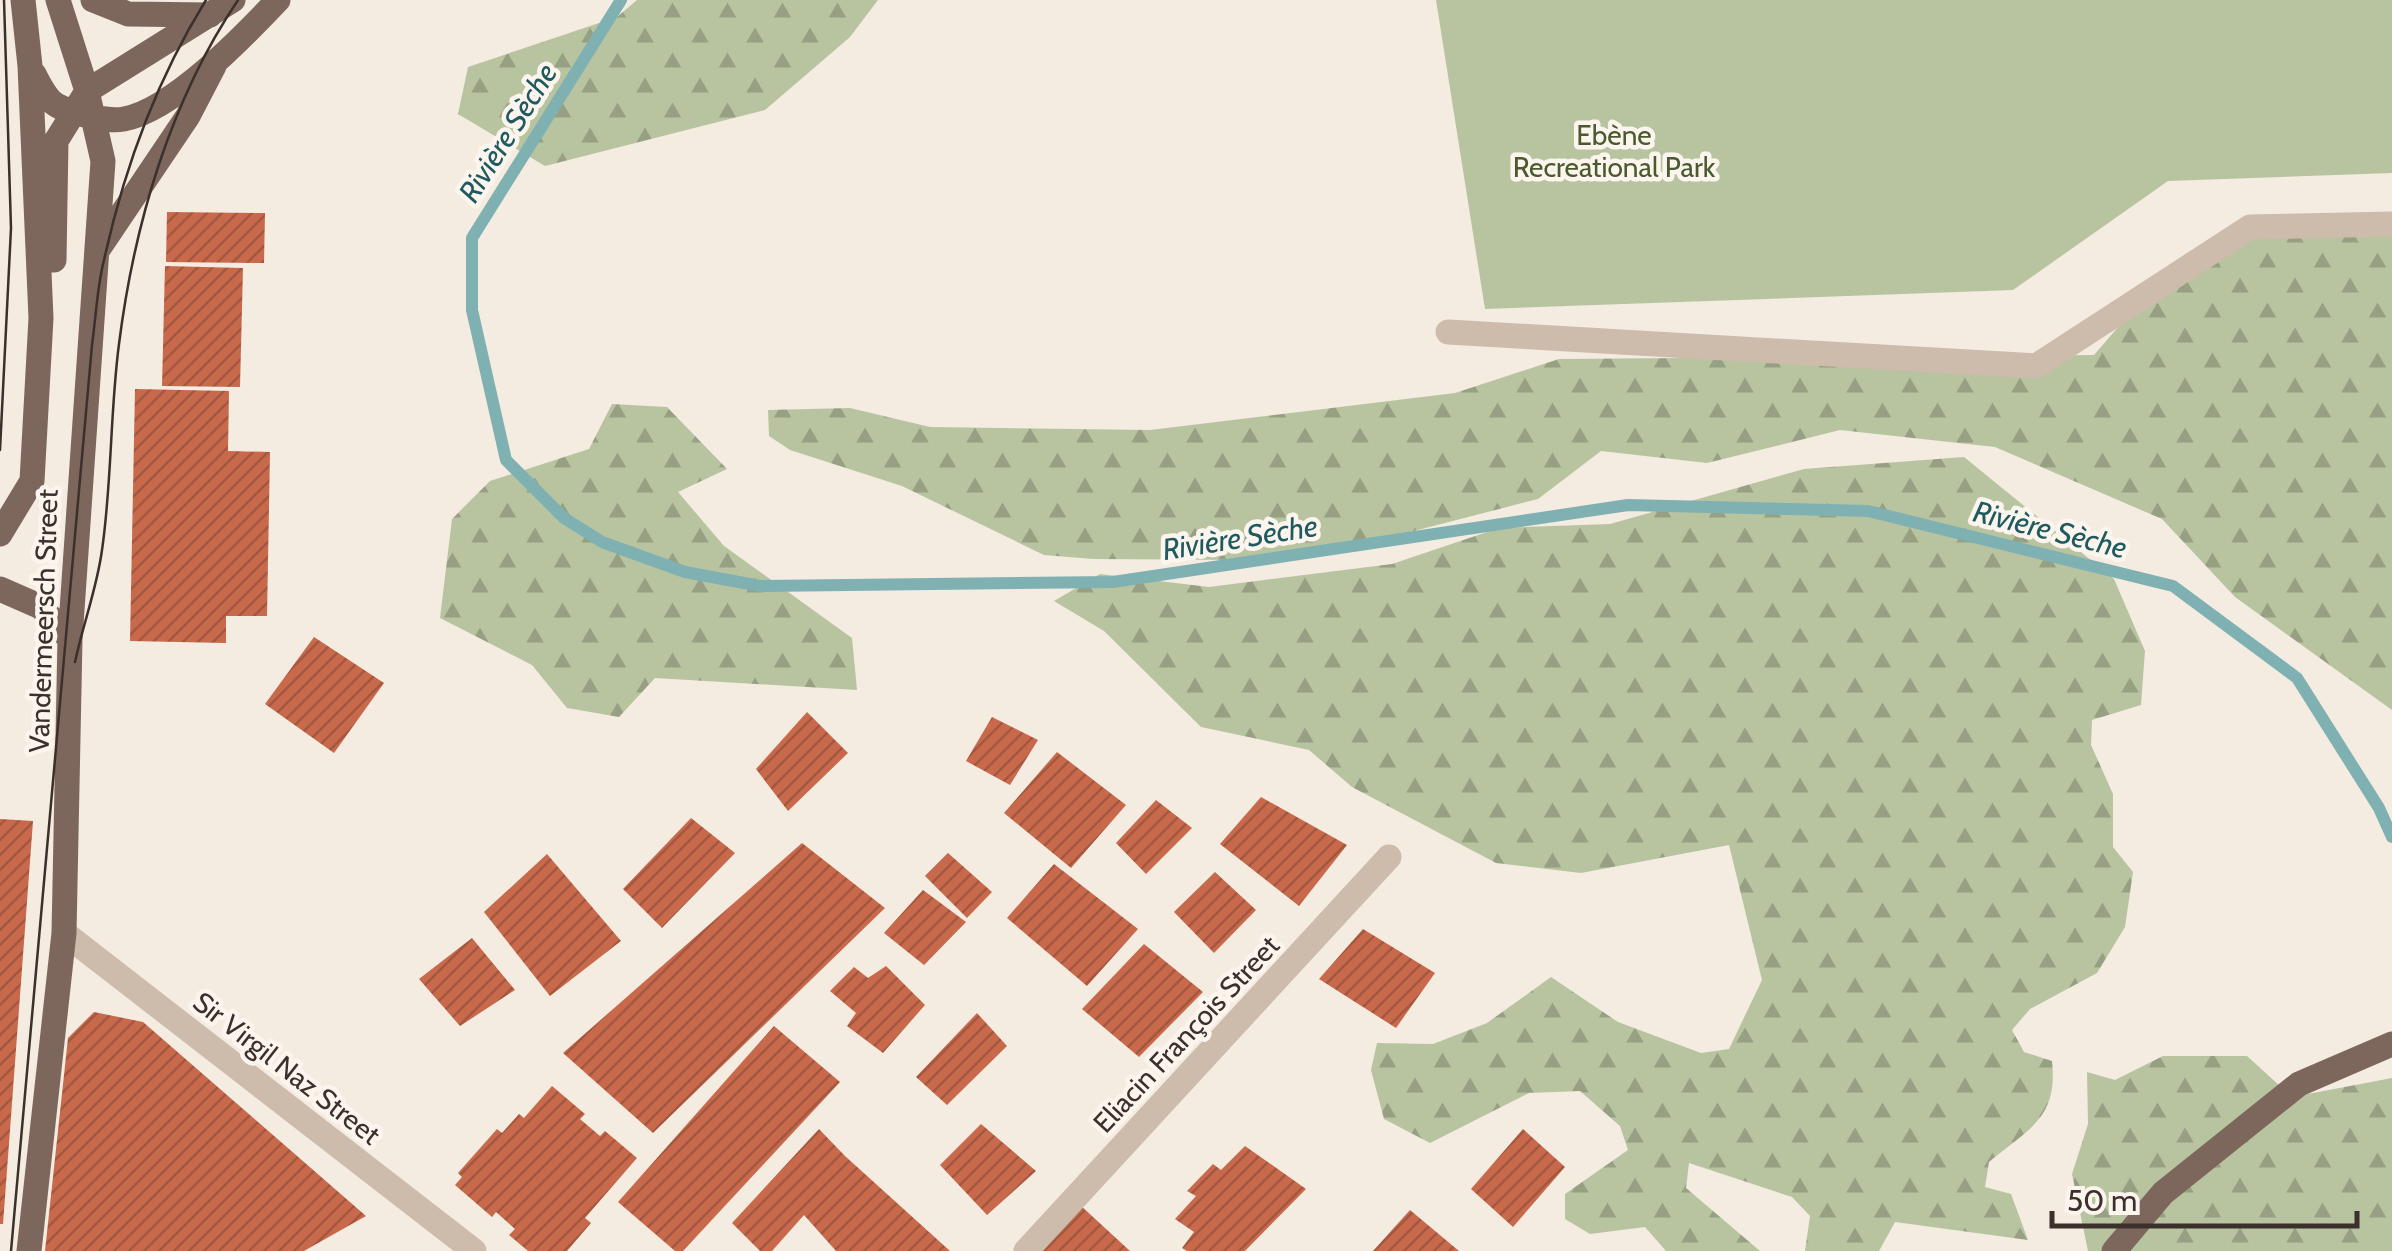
<svg xmlns="http://www.w3.org/2000/svg" width="2392" height="1251" font-family="Cabin,sans-serif">
  <style>
    .green { fill: #b8c4a0 }
    .forest { fill: url(#forest-firs) }
    .lines { fill: none; stroke-linecap: round; stroke-linejoin: round }
    .stream { stroke: #7fb0b2; stroke-width: 12 }
    .building { fill: url(#building-hatch) }
    .minor { stroke: #cdbbac; stroke-width: 25 }
    .major { stroke: #7d675c; stroke-width: 25 }
    .tram { stroke: #3b302b; stroke-width: 2.5 }
    .labels { text-anchor: middle; stroke-width: 9; stroke-linejoin: round; paint-order: stroke }
    .park-label { font-size: 28px; fill: #4a5a2e; stroke: #fbf5ee }
    .street-label { font-size: 28px; fill: #3b302b; stroke: #fbf5ee }
    .water-label { font-size: 30px; font-style: italic; fill: #1f5a5e; stroke: #fbf5ee }
  </style>
  <defs>
    <pattern id="forest-firs" width="22" height="20" patternUnits="userSpaceOnUse" patternTransform="scale(2.5)"><rect width="22" height="20" fill="#b8c4a0"/><path d="M5 1l3.5 6h-7zM16 11l3.5 6h-7z" fill="#97a083"/></pattern>
    <pattern id="building-hatch" width="6" height="6" patternUnits="userSpaceOnUse" patternTransform="scale(2.5)"><rect width="6" height="6" fill="#c8694b"/><path d="M-1 1l2-2M0 6l6-6M5 7l2-2" fill="none" stroke="#a4573f"/></pattern>
  </defs>
  <rect width="100%" height="100%" fill="#f4ebe1"/>
  <path class="green" d="M1436 0H2392V173L2168 181 2013 290 1485 309Z"/>
  <path class="forest" d="M637 0H878L850 37 765 110 545 166 458 114 468 67 617 17Z
    M2392 225V710L2235 597 2162 519 1995 447 1840 430 1707 463 1601 451 1538 499 1410 532 1251 560 1093 559 1044 555 902 486 790 450 769 436 768 410 850 408 930 427 1150 430 1455 393 1559 359 2094 355 2150 290 2243 235Z
    M612 404 667 407 727 469 678 492 724 546 852 638 857 690 655 678 619 717 567 708 532 665 440 618 452 519 490 481 589 449Z
    M1964 457 2114 579 2145 651 2141 705 2092 720 2091 745 2113 794V847L2133 872 2125 927 2097 973 2030 1009 2012 1030 2024 1052 2052 1061C2058 1119 2029 1128 1989 1162L1985 1187 2011 1194 2028 1240 1895 1222 1879 1251H1805L1810 1216 1792 1197 1689 1163 1686 1188 1760 1251H1666L1645 1227 1590 1234 1565 1219V1194L1628 1150 1620 1126 1580 1091 1529 1093 1430 1143 1384 1119 1371 1070 1377 1043 1433 1044 1487 1023 1551 977 1618 1022 1701 1053 1729 1049 1762 980 1729 845 1581 873 1496 863 1352 787 1309 750 1201 727 1104 631 1054 601 1100 574 1209 587 1392 564 1499 528 1610 524 1804 469Z
    M2163 1056H2247L2292 1097 2392 1078V1251H2088L2072 1174 2088 1124 2087 1072 2115 1080Z"/>
  <g class="lines">
    <path class="stream" d="M621 0 472 238V310L506 460 564 518 602 542 685 572 760 586 1113 582 1628 505 1868 511 2173 586 2297 678 2379 808 2392 837"/>
  </g>
  <path class="building" d="M167 212 265 213 264 263 166 262Z
    M165 266 243 268 240 387 162 386Z
    M135 389 229 391 228 451 270 452 267 616H226V643L130 641Z
    M314 637 384 683 334 753 265 704Z
    M807 712 848 753 788 811 756 769Z
    M992 717 1038 740 1010 785 966 761Z
    M1057 752 1126 805 1071 868 1004 813Z
    M1261 797 1347 845 1299 906 1220 844Z
    M1156 800 1192 828 1146 874 1116 843Z
    M691 818 735 853 662 928 623 889Z
    M0 819 33 821 3 1224H0Z
    M802 843 885 908 653 1133 563 1053Z
    M948 853 992 892 967 918 925 876Z
    M547 854 621 941 550 996 484 912Z
    M1054 864 1138 929 1087 986 1007 918Z
    M1215 872 1256 910 1214 953 1174 912Z
    M923 890 966 922 924 965 884 933Z
    M1363 929 1435 973 1396 1028 1319 979Z
    M472 938 515 990 460 1026 419 979Z
    M1144 944 1203 992 1139 1057 1082 1009Z
    M886 966 925 1005 883 1053 847 1026 856 1013 830 991 854 967 868 978Z
    M94 1012 143 1022 366 1216 304 1251H45L68 1038Z
    M977 1013 1007 1046 947 1105 916 1077Z
    M774 1026 840 1082 683 1251H675L618 1202Z
    M552 1086 585 1114 580 1119 600 1136 605 1131 637 1158 585 1218 591 1223 567 1251H528L509 1235 515 1229 496 1212 492 1217 455 1185 462 1177 458 1173 497 1129 502 1133 519 1114 524 1118Z
    M981 1124 1036 1171 987 1215 940 1165Z
    M819 1129 845 1156 950 1251H836L804 1215 772 1251H760L732 1223Z
    M1523 1129 1565 1167 1513 1227 1471 1189Z
    M1245 1146 1306 1189 1245 1251H1187L1182 1248 1194 1232 1175 1219 1196 1196 1187 1191 1213 1164 1221 1170Z
    M1080 1205 1130 1251H1035Z
    M1410 1210 1459 1251H1373Z"/>
  <g class="lines">
    <path class="minor" d="M1448 332 2036 366 2250 227 2392 224
      M64 933 474 1251
      M1026 1251 1389 857"/>
    <path class="major" d="M93 0 128 14 210 15
      M34 74C49 104 53 107 85 115 96 118 112 121 124 119 173 110 244 36 278 0
      M97 251 188 116 214 66
      M54 260 56 141 87 91 233 0
      M0 534 32 481 41 318 30 66 23 0
      M0 589 41 607 70 639
      M29 1251 64 933 70 639 103 161 87 91 58 0
      M2114 1251 2163 1193 2299 1084 2392 1044"/>
    <path class="tram" d="M0 450 11 228 4 0
      M75 662C83 624 97 588 102 550 112 482 110 412 119 344 134 225 170 101 238 0
      M11 1251 92 345C96 317 97 287 104 260 124 169 157 79 206 0"/>
  </g>
  <g class="labels">
    <g class="park-label">
      <text x="1614" y="145">Ebène<tspan x="1614" dy="32">Recreational Park</tspan></text>
    </g>
    <g class="street-label">
      <text transform="translate(43 621) rotate(-88)" y="10">Vandermeersch Street</text>
      <text transform="translate(1186 1034) rotate(-47)" y="10">Eliacin François Street</text>
      <text transform="translate(287 1068) rotate(38)" y="10">Sir Virgil Naz Street</text>
    </g>
    <g class="water-label">
      <text transform="translate(508 133) rotate(-58)" y="10">Rivière Sèche</text>
      <text transform="translate(2050 530) rotate(14)" y="10">Rivière Sèche</text>
      <text transform="translate(1240 538) rotate(-9)" y="10">Rivière Sèche</text>
    </g>
  </g>
  <path d="M2052 1211v15h305v-15" fill="none" stroke="#3b302b" stroke-width="5"/>
  <text x="2067" y="1211" font-size="30" fill="#3b302b" stroke="#fbf5ee" stroke-width="8" paint-order="stroke">50 m</text>
</svg>
